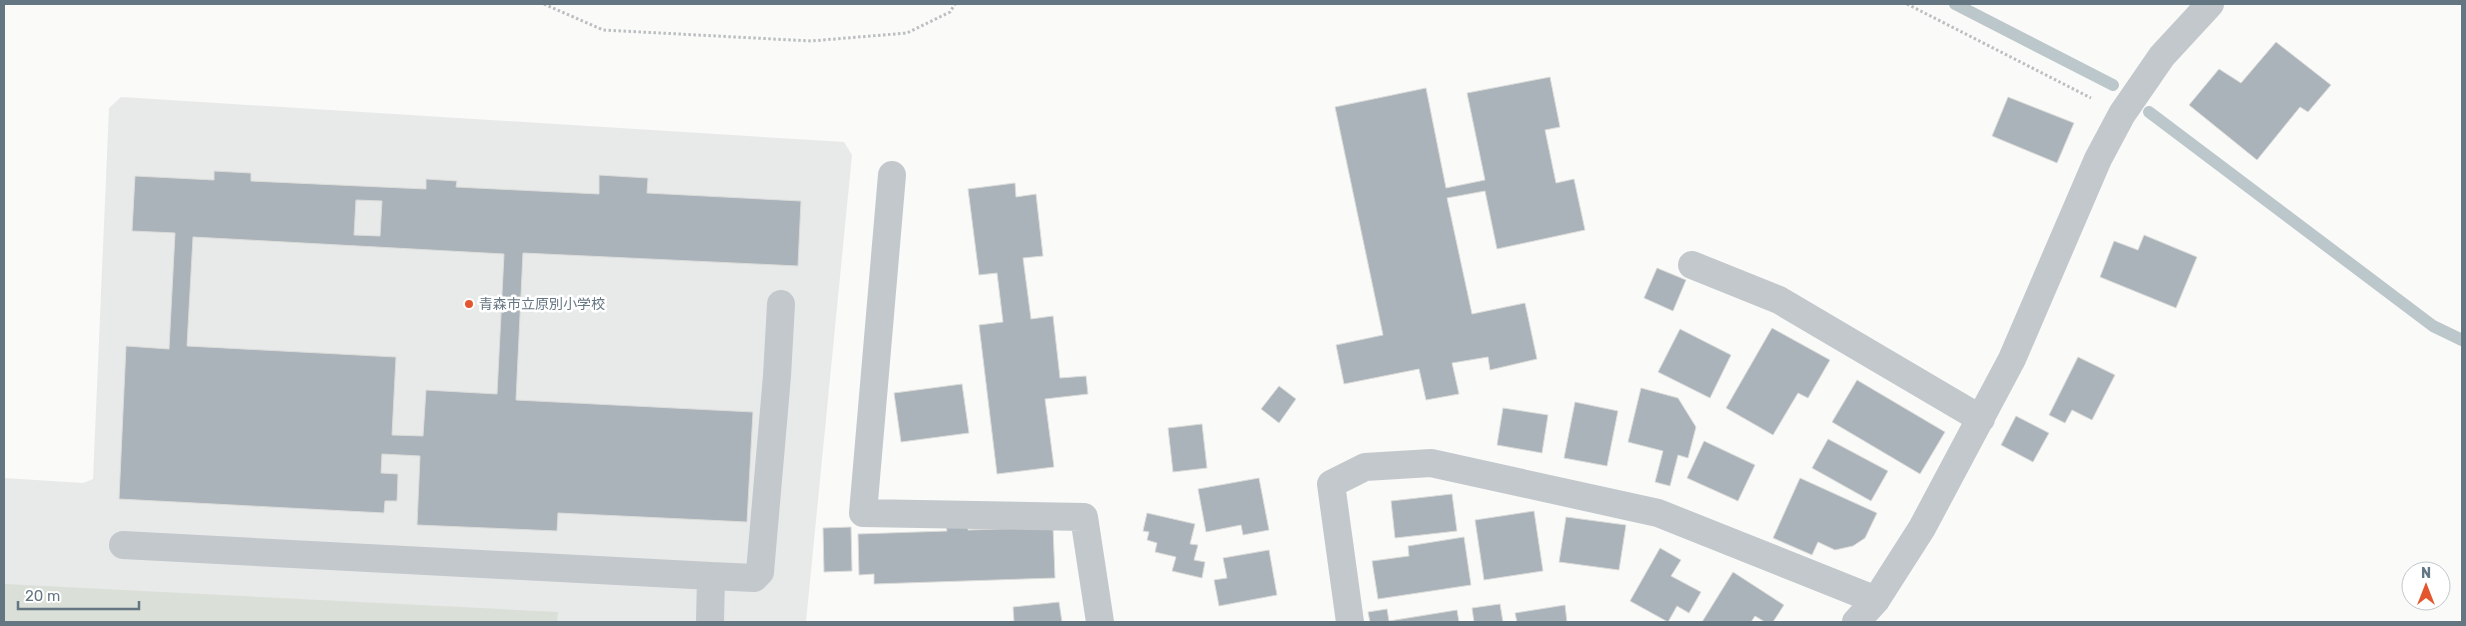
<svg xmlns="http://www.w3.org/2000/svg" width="2466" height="626" font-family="Rubik,'Noto Sans JP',sans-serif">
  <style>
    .built { fill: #e8e9e9 }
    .green { fill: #dadfd7 }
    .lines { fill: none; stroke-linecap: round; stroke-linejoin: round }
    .stream { stroke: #bbc7cb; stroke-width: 12 }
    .building { fill: #aab3b9; stroke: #dcdcda; fill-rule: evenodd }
    .path { stroke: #bbbfc2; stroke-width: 3; stroke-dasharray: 2.5 2.5; stroke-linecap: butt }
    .minor { stroke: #c3c8cc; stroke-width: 28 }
    .poi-dot { fill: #e4572e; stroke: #fff; stroke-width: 2 }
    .labels { text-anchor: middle; stroke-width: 5; stroke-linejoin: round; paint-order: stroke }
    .poi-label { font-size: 14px; fill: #657683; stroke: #fff; text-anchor: start }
  </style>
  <rect width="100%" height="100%" fill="#fafaf8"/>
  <path class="built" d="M121 97 844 142 852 155 806 622H4V478L83 483 93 479 109 108Z"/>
  <path class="green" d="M4 584 558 612 557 622H4Z"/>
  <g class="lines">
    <path class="stream" d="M1955 4 2113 85
      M2149 112 2433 326 2462 340"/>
  </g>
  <path class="building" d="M2276 42 2331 85 2308 112 2300 107 2257 160 2189 105 2219 69 2241 83Z
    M1550 77 1560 127 1545 130 1556 183 1574 179 1585 230 1497 249 1485 191 1447 198 1472 314 1525 303 1537 359 1490 370 1488 357 1452 363 1459 394 1426 400 1419 369 1344 384 1336 345 1383 335 1335 107 1426 88 1446 188 1485 180 1467 93Z
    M2008 97 2074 123 2057 163 1992 136Z
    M214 171 251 173V181L426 189V179L457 181 456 187 599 194V175L648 178 647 193 801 201 798 266 523 253 516 400 753 412 747 522 558 513 557 531 417 525 420 456 382 454 381 473 398 474 397 501H385L384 513 119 499 126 346 169 349 175 233 132 231 135 176 214 180ZM356 200 382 201 380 236 354 235ZM193 237 504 254 497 394 426 390 423 436 392 435 396 357 187 346Z
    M1015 183 1016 197 1036 194 1043 256 1023 258 1031 319 1053 316 1060 378 1086 376 1088 394 1045 399 1054 467 997 474 979 325 1003 322 997 273 979 275 968 189Z
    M2144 235 2197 257 2176 308 2100 277 2114 241 2138 250Z
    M1657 268 1686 280 1673 311 1644 298Z
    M1772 328 1830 360 1808 398 1798 393 1773 435 1726 408Z
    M1680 329 1731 355 1710 398 1658 372Z
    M2078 357 2115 375 2092 420 2072 410 2065 423 2049 415Z
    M1857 380 1945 432 1920 474 1832 422Z
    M962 384 969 433 901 442 894 393Z
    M1279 386 1296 399 1279 423 1261 409Z
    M1641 388 1678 398 1696 427 1688 458 1678 455 1670 486 1655 482 1663 451 1628 442Z
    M1575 402 1618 411 1607 466 1564 458Z
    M1503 408 1548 415 1542 453 1497 445Z
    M2016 416 2049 433 2033 462 2001 445Z
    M1202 424 1207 468 1173 472 1168 428Z
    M1828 439 1888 471 1871 501 1812 468Z
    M1704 441 1755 465 1738 501 1687 478Z
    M1259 478 1269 530 1243 535 1241 525 1206 532 1198 489Z
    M1800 478 1877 513 1865 538 1853 546 1835 550 1818 542 1812 555 1773 538Z
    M1452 494 1457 531 1395 538 1391 501Z
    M1534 511 1543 571 1484 580 1475 520Z
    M1147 513 1195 524 1190 544 1198 545 1194 560 1205 562 1202 578 1172 571 1176 557 1155 552 1157 543 1147 540 1149 532 1143 531Z
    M1566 517 1626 525 1619 570 1559 562Z
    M946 525H968V530L1053 527 1055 578 874 584V574L859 575 858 534 947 531Z
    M851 527 852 571 824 572 823 528Z
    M1464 537 1471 585 1378 599 1372 561 1409 556 1408 546Z
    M1660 548 1681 560 1671 576 1701 592 1689 613 1677 606 1668 622 1630 601Z
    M1269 550 1277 595 1219 606 1214 580 1227 578 1223 558Z
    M1733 572 1784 605 1773 622H1765L1755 616 1751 622H1702Z
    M1059 602 1062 622H1003L1014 621 1013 607Z
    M1500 604 1503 622H1474L1472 608Z
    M1565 605 1567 622H1517L1515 613Z
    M1387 609 1389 621 1457 610 1459 622H1370L1368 612Z"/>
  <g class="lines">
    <path class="path" d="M544 4 603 30 811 41 907 33 950 12 955 4
      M1907 4 2091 98"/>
    <path class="minor" d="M892 175 863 513 1084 517 1100 622
      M1692 265 1779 300 1981 419
      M123 545 711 576 710 622
      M711 576 754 578 760 572 777 376 781 304
      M1350 622 1331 484 1365 467 1431 463 1658 513 1876 600
      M1856 622 1876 600 1922 528 2012 359 2098 159 2122 114 2162 56 2210 4"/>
  </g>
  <circle class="poi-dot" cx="469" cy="304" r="5"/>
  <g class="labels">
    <g class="poi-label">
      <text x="479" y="309">青森市立原別小学校</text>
    </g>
  </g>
  <rect width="2466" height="626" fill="none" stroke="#657683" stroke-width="10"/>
  <g transform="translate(2426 586)"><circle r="24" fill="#ffffff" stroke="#c1c8cd"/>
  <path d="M0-4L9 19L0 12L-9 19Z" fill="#e4572e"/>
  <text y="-8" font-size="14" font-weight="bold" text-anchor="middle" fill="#657683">N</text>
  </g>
  <path d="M18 601v8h121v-8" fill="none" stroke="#657683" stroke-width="2.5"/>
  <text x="25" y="601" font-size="15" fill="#657683" stroke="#ffffff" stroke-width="4" paint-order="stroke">20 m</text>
</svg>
